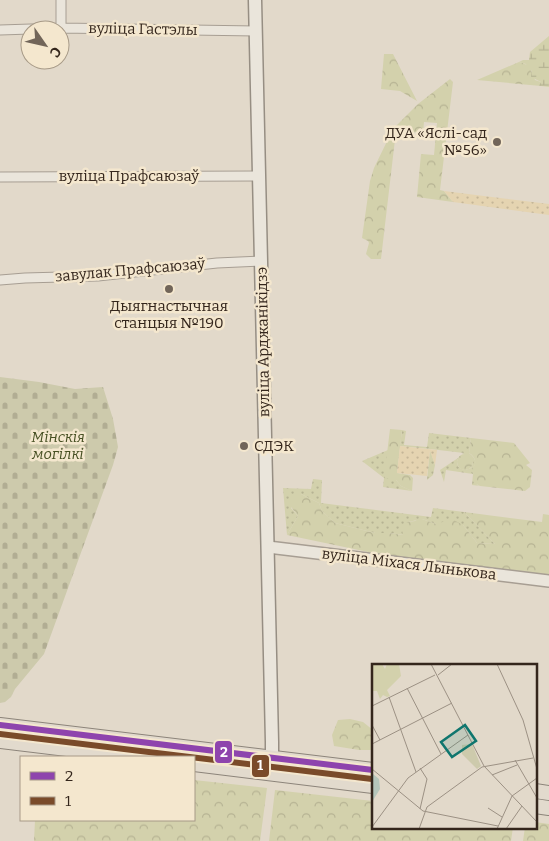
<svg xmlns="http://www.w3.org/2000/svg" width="549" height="841" font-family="Bitter,serif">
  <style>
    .grass { fill: url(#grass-dots) }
    .forest { fill: url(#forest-crowns) }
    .wetland { fill: url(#wetland-marsh) }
    .sand { fill: url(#sand-dots) }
    .cemetery { fill: url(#cemetery-stones) }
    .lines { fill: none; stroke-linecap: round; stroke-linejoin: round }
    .minor-casing { stroke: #a79e93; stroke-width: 11 }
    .tertiary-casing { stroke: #a79e93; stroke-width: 14 }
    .secondary-casing { stroke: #968e83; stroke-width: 15 }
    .primary-casing { stroke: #8c847a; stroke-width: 16 }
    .minor { stroke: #eae5db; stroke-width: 9 }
    .tertiary { stroke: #eae5db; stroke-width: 11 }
    .secondary { stroke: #eae5db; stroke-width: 12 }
    .primary { stroke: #e2dacd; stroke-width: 14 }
    .bus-1-casing { stroke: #f4e7ce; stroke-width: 10 }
    .bus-2-casing { stroke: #f4e7ce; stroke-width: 10 }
    .bus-1 { stroke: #8e44ad; stroke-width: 6 }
    .bus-2 { stroke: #7a4b2a; stroke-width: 6 }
    .poi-dot { fill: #716559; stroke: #f4e7ce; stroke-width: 2 }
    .labels { text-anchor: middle; stroke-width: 5; stroke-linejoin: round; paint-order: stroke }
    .street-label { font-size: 15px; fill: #34261c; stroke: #f4e7ce }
    .poi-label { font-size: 15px; fill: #34261c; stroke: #f4e7ce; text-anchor: end }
    .park-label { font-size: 15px; font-style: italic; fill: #475023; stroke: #f4e7ce }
    .inset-road { fill: none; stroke: #9c9184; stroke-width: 1 }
    .view { fill: #0f766e; fill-opacity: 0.15; stroke: #0f766e; stroke-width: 2.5 }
    .inset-edge { fill: none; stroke: #34261c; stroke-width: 2.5 }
    .line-badge { stroke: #f4e7ce; stroke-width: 2 }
    .badge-label { font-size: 14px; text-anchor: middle; font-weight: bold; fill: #fff }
  </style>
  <defs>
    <pattern id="grass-dots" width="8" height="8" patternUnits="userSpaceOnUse" patternTransform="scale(1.25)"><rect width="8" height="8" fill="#d3d1ac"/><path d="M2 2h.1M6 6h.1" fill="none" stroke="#b6b393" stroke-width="1.8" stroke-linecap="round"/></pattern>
    <pattern id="forest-crowns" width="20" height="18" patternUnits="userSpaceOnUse" patternTransform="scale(1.25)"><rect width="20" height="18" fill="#d3d1ac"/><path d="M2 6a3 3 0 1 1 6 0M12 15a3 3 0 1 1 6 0" fill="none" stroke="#b6b393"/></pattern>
    <pattern id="wetland-marsh" width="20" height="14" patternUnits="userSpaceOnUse" patternTransform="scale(1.25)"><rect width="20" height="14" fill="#d3d1ac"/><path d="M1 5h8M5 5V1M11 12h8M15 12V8" fill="none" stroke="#b6b393"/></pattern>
    <pattern id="sand-dots" width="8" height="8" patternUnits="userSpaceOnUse" patternTransform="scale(1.25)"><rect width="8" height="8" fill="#e5d4b1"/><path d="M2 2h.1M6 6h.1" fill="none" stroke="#c5b698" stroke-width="1.8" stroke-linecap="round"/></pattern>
    <pattern id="cemetery-stones" width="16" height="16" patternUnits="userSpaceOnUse" patternTransform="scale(1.25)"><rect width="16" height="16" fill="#cdcaac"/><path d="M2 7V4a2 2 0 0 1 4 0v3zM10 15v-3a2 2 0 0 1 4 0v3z" fill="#b1ad93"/></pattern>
  </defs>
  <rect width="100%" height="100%" fill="#e2d9ca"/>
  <path class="grass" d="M402 430 406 431 404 445 427 447 429 433 471 438 469 453C476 458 478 464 471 470L474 474 477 485 480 486 472 485 473 474 446 470 444 482 440 470 458 458C455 464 459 470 466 470L471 468 473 463 470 456 462 454 464 453 430 449 435 465 433 475 427 480 430 449 400 446Z
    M388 450 396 480 401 486 412 491 383 487 384 478 362 461Z
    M313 479 322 480 321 503 431 517 433 508 464 512 495 544 477 543 463 525 436 524 422 519 408 522 404 535 389 533H375L335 523 322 511 319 503 301 494 291 508 298 516 287 535 283 488 311 489Z"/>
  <path class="forest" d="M384 54H393L417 101 400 91 381 89Z
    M519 62C530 64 531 70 535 80L541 82V86L477 80Z
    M450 79 453 82 440 190 444 191 453 202 417 197 421 154 434 155 437 123 424 122 423 133 396 131 381 259H371L366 254 369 243 368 241 362 238 370 181 374 168 393 129 418 104Z
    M390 429 402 430 397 473 410 475 413 478 412 491 401 486 396 480 384 478Z
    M471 438 514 443 530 463 526 465 532 470 530 487 525 491 480 486 476 484 474 479V474L470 470C478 465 476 457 469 453Z
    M457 462a8 8 0 1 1 16 0a8 8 0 1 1-16 0Z
    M296 494H301L319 503 322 511 335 523 375 533H389L403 535 402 529 407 522 415 521 418 519H422L436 524 452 519 463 525 477 543 495 544 464 512 542 522 543 514 549 515V575L373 553 287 535 298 516C294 510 289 507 289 499Z
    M350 719 363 722 373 730V750H359L334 746 332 735 338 720Z
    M194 780 267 788 260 841H34L35 820H194Z
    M275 790 373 801V827H513L511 841H269Z
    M535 822 549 824V841H523L525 827H535Z"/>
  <path class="wetland" d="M549 36V87L541 86V82L531 77 532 71 527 69 526 64 519 62 523 60H529L530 52Z"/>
  <path class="sand" d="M444 191 549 204V215L453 202Z
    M400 446 437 450 435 465 430 451 427 476 397 473Z"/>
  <path class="cemetery" d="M0 377 39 382 75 389 103 387 113 419 118 447 113 465 44 654 15 689 11 697 5 702 0 703Z"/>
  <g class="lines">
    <defs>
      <path id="minor" d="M61 0V28
        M0 30 61 28 256 31
        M0 177 259 176
        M0 280 25 278 98 276 217 263 261 261"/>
      <path id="tertiary" d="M268 547 549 581"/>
      <path id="secondary" d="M255 0 272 742V773"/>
      <path id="primary" d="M0 725 373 770
        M0 741 133 757
        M194 764 373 786
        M535 791 549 793
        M535 806 549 808"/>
    </defs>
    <use href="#minor" class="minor-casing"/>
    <use href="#tertiary" class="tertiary-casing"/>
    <use href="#secondary" class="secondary-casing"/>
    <use href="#primary" class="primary-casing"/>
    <use href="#minor" class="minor"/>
    <use href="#tertiary" class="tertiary"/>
    <use href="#secondary" class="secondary"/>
    <use href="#primary" class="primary"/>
    <defs>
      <path id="bus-1" d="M0 725 373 770"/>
      <path id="bus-2" d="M0 734 372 779"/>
    </defs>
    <use href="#bus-1" class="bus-1-casing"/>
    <use href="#bus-2" class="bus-2-casing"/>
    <use href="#bus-1" class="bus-1"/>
    <use href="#bus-2" class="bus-2"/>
  </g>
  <g class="poi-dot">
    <circle cx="497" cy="142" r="5"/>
    <circle cx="169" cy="289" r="5"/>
    <circle cx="244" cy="446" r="5"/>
  </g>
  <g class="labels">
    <g class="street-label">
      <text transform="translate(143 29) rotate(1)" y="5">вуліца Гастэлы</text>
      <text x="129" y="181">вуліца Прафсаюзаў</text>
      <text transform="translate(130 270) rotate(-5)" y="5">завулак Прафсаюзаў</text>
      <text transform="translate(263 342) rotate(-91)" y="5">вуліца Арджанікідзэ</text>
      <text transform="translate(409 564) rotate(7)" y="5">вуліца Міхася Лынькова</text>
    </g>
    <g class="poi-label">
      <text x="487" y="138">ДУА «Яслі-сад<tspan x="487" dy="17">№56»</tspan></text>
      <text x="169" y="311" text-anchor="middle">Дыягнастычная<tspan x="169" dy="17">станцыя №190</tspan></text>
      <text x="254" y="451" text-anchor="start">СДЭК</text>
    </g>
    <g class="park-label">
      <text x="58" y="442">Мінскія<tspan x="58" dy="17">могілкі</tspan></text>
    </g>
  </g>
  <g transform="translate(372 664)">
    <rect width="165" height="165" fill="#e2d9ca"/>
    <path d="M0 0H10L13 5 15 0H27L29 12 15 26 18 32 15 33 11 31 8 35 5 27H0Z" fill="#d3d1ac"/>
    <path d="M100 80 109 102 105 105 90 90V81Z" fill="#cdcaac"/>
    <path d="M1 110 7 115 8 125 0 138Z" fill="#b5c6bb"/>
    <path class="inset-road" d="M59 0 112 102 165 158M125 0 151 56 165 105M66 11 80 0M35 24 69 90M17 33 44 108M0 42 63 11M0 61 8 76M0 80 80 39M143 96 165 134M0 105 51 147 126 162M120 111 145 101M116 144 130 153M48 145 55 115 48 104M0 163 36 114 96 71M47 165 55 143 110 103 161 94M125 165 140 132 165 114M134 165 150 142"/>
    <path class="view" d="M93 61 104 77 80 93 69 78Z"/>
    <rect width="165" height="165" class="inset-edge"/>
  </g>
  <g class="line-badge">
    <rect x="214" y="740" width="19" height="24" rx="5" fill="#8e44ad"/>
    <rect x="251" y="754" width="19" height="24" rx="5" fill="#7a4b2a"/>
  </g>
  <g class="badge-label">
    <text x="224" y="757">2</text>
    <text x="260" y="770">1</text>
  </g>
  <rect x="20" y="756" width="175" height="65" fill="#f4e7ce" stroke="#a79a87"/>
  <rect x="30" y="772" width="25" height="8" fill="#8e44ad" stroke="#a79a87"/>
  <text x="65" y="781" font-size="15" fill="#34261c">2</text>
  <rect x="30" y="797" width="25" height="8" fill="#7a4b2a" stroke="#a79a87"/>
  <text x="65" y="806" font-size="15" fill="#34261c">1</text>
  <g transform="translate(45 45) rotate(124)"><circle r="24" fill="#f4e7ce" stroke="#a79a87"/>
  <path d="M0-4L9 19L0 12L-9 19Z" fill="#716559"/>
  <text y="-8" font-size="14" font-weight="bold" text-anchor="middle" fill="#34261c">С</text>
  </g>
</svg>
